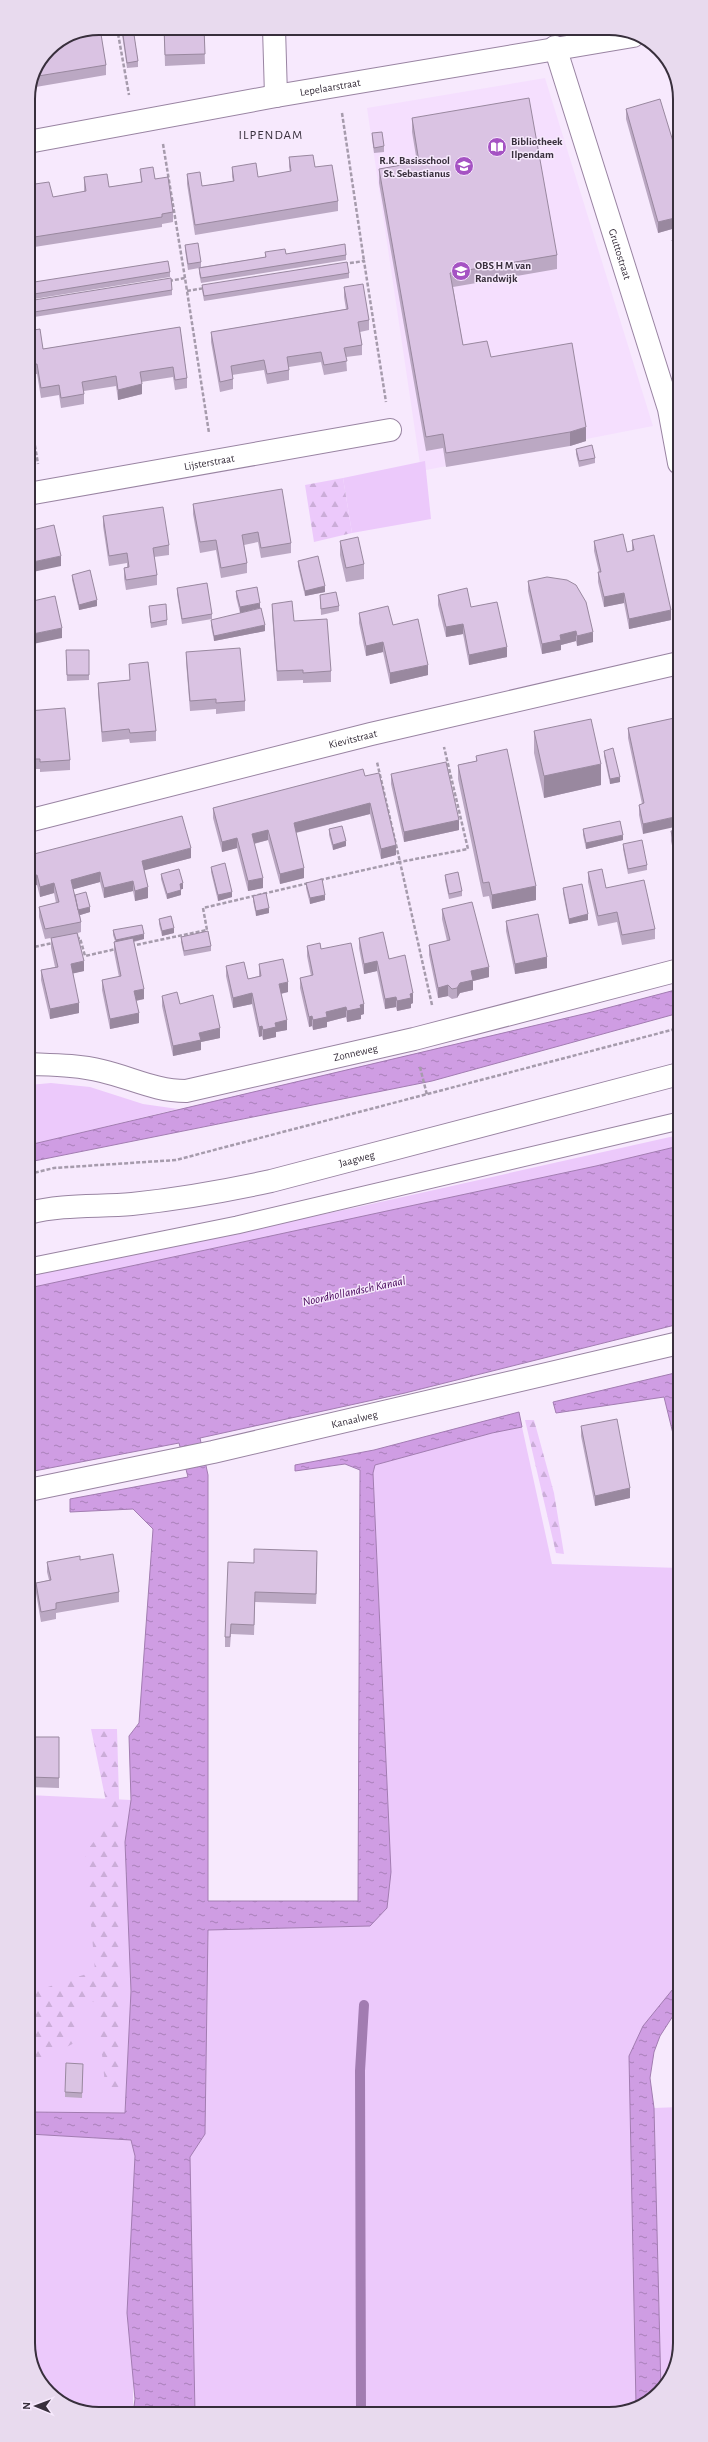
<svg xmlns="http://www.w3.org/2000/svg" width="708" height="2442" font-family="'Alegreya Sans',sans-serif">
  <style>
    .built { fill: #f5dffe }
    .green { fill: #ecc9fb }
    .forest { fill: url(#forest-firs) }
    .water { fill: url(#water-ripples); stroke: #a27cb1 }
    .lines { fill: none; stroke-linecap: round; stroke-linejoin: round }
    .stream { stroke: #a27cb1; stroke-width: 10 }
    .lane-casing { stroke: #9984a2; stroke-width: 19 }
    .street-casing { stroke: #9984a2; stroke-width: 24 }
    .primary-casing { stroke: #9984a2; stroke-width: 24 }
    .path { stroke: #a69bac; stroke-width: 2.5; stroke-dasharray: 4 2; stroke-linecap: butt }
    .lane { stroke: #fff; stroke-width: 17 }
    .street { stroke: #fff; stroke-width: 22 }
    .primary { stroke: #fff; stroke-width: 22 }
    .wall { fill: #bba8c3 }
    .shaded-wall { fill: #99889f }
    .building { fill: #dac3e3; stroke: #99889f }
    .labels { text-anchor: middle; stroke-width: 3; stroke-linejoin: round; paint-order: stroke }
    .street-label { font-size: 11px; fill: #382f3c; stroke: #f7e9fd }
    .poi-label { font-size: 11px; font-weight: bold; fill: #382f3c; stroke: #f7e9fd; text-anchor: start }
    .water-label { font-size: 12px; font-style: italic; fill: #430057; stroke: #f7e9fd }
    .quarter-label { font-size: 13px; letter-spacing: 1px; fill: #382f3c; stroke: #f7e9fd }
    .rim { fill: none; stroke: #382f3c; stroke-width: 2 }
  </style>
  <defs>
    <pattern id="forest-firs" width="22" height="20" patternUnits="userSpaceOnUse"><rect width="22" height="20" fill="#ecc9fb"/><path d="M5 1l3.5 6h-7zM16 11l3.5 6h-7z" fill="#cbadd8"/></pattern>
    <pattern id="water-ripples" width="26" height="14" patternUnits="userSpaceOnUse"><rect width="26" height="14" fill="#cf9de3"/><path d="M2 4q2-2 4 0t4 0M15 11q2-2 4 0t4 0" fill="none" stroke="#a980b9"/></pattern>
  </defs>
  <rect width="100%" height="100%" fill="#f7e9fd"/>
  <path class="built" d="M545 78 653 426 421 471 367 108Z"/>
  <path class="green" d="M425 461 431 519 352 533 343 478Z
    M51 1083 90 1087 143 1104 178 1109 29 1145V1085Z
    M679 1135V1146L596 1166 29 1288V1275L358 1207Z
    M522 1427 552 1564 680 1568V1978L629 2056 636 2405 623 2413 195 2414 190 2157 205 2134 208 1930 370 1926 391 1872 373 1473 375 1465 492 1433Z
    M29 1795 131 1800 125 1842 131 1991 125 2113 29 2112Z
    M680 2107V2343L661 2391 654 2108Z
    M29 2134 131 2139 135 2156 133 2414H94L52 2396 29 2357Z"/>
  <path class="forest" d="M343 478 352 533 314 542 305 485Z
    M525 1420H534L554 1493 564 1554 556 1553Z
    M91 1729H117L122 1902 120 2100 105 2085 97 2003 79 1998 76 2042 35 2064 29 2092V1967L42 1989 95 1971 85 1853 110 1821Z"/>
  <path class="water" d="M679 989V1013L432 1081 29 1162V1145L592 1012Z
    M679 1146V1324L405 1393 200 1438 208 1475V1901H358L360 1470 345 1464 295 1471V1465L374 1450 519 1412 522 1427 492 1433 375 1465 373 1473 391 1872 387 1908 370 1926 208 1930 205 2134 190 2157 195 2414H133L135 2399 127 2313 135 2156 131 2140 29 2134V2112L125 2113 131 1991 125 1842 131 1800 129 1736 139 1723 153 1529 133 1509 70 1512V1499L188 1477 179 1443 29 1472V1288L596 1166Z
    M679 1372V1497L677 1450 664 1397 556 1413 553 1402Z
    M680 1978V2005L660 2036 654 2052 650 2078 654 2108 661 2391 636 2405 629 2056 643 2026 677 1984Z"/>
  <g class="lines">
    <path class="stream" d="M361 2413 360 2071 364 2005"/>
    <defs>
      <path id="lane" d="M29 1267 237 1225 679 1121"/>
      <g id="street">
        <path d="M274 28 276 96"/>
        <path id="s1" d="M555 47 669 409 679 463"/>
        <path id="s2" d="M28 142 276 96 633 36"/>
        <path id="s3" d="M28 494 390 430"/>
        <path id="s4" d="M28 821 371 734 679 663"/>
        <path id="s5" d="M29 1064C54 1065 78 1065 102 1071 132 1078 155 1091 186 1091L414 1039 679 970"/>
        <path id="s6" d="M29 1490 213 1452 679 1343"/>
      </g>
      <g id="primary">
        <path id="s7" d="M29 1213C62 1204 98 1207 132 1204 179 1199 225 1191 271 1181L679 1074"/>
      </g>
    </defs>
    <use href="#lane" class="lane-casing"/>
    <use href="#street" class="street-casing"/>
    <use href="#primary" class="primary-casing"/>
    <path class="path" d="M117 28 129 95
      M342 113 364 261
      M163 144 185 278
      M344 264 364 261 386 402
      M169 281 185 278 209 433
      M187 291 205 288
      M28 404 38 464
      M320 880 400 862 377 762
      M76 939 80 938 85 956 116 949
      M131 946 207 930 203 908 309 883
      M29 948 53 943
      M432 1005 400 862 468 849 444 747
      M420 1067 427 1095
      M29 1174 54 1168 176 1160 679 1028"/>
    <use href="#lane" class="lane"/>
    <use href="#street" class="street"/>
    <use href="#primary" class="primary"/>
  </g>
  <path class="wall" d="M99 28H115V34L101 36 106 65V75L30 88 33 72Z
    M121 28H133L138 61V67L127 68Z
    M164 28H204L205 64 165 66Z
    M626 109 679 161V227L658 233 626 119Z
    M412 118 557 255V269L453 287 463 345 491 357 586 441 570 446 446 467 443 448 426 451 379 183V169L417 162 412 132Z
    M372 133 384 146V152L374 153 372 138Z
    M289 157 315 167 338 201V211L195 235 187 184V174L202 186 233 181 232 177V167L258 177 290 172 289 167Z
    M140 169 155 179 173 212V222L162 224V227L28 248V185L53 197 84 192V177L109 187 141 182Z
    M679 238V271L672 250V240Z
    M185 245 201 262V267L265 257V252L286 254 346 255V260L201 283 199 273V268L188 270 185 250Z
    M170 272V277L28 300V283Z
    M349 273V278L204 301 202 290V285Z
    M344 287 369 320V330L360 332 362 345V355L346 357 347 371 324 375 321 362 289 367V380L267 384 264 370 232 375 233 379V389L220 392 211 342V332L346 309 344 297Z
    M172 290V295L28 318V301Z
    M180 327 187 378V388L175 390 173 377 141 382 142 394 118 400 116 386 84 391V404L61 408 59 395 41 398 37 374 28 375V331L43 349Z
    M576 449 595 458V463L579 467 576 454Z
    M193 504 291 543V553L261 558 258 542 244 545 247 563V573L221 578 216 550 200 553 193 514Z
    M103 516 169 545V555L154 557 157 575V585L126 590 124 578V568L127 567V563L109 566 103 526Z
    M632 540 671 620 629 629 624 603 604 607 598 582V572H599L594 551V541L627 552 632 551Z
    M340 541 364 564V579L346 582 340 555Z
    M298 561 325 592 305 596 298 566Z
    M72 575 97 606 79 610 72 580Z
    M528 581 593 642 577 646 576 641 561 645V650L542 654 528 591Z
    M257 587 240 613 236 597V591Z
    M177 588 212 614V619L182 624 177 594Z
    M320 595 339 606V611L321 615Z
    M438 595 471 607 507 657 469 665 463 634 446 637 438 605Z
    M272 604 294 621 331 671V682L303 683V680L277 681 272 614Z
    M149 606 167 620V625L151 628 149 611Z
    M359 613 393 625 428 675 390 684 383 652 366 656 359 623Z
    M211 620 265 631 214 641 211 626Z
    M89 650V680L67 681 66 656Z
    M186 652 245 701V711L216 714V709L190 711 186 662Z
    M129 664 156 731V741L130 743 129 739 102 742 98 693V683L130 680Z
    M28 711 70 760V770L40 772V769H28Z
    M679 717 643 834 639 815V805L642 804 628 738V728Z
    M534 731 601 785 544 798 534 753Z
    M604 751 620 782 610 784 604 756Z
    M476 756 536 900 492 909 489 896 483 897 458 779V765L476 761Z
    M391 774 459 830 404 842 391 784Z
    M365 776 396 855 381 859 370 814 296 833 304 878 280 884 268 840 254 844 263 888 248 891 237 848 222 852 213 818V808Z
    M329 829 346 846 333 850 329 835Z
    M583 829 623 840 586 849 583 835Z
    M679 830 676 863 671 841V831Z
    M623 844 647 865V870L628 874 623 849Z
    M34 854 191 858 144 870 148 898 135 901 133 891 104 898 100 882 73 889 75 895 90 912 80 915 81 922V932L78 933 84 971 73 973 79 1013 50 1019 41 980V970L55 967 51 948V938L56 937 45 939 39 917V907L56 903 54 893 40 897 37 885 31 886 28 875V858L34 857Z
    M211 867 232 897 218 901 211 872Z
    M588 872 606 888 655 929V939L622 945 617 922 598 926 588 882Z
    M161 874 183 889H181V895L167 899 161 879Z
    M445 875 462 891V896L449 899 445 880Z
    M306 883 325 900 310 904 306 888Z
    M563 888 588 920 569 924 563 893Z
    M253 896 269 913 256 916 253 901Z
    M442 909 489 977 473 981V990L460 993 457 998 452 999 448 996 438 998 429 955V945L447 941 442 919Z
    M159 919 174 933 162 936 159 924Z
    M506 921 547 968 515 974 506 931Z
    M113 930 144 939 134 942 144 999 136 1001 139 1023 110 1029 102 990V980L119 977 114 952V942L115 941 113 935Z
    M181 937 211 946V951L184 956 181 942Z
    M359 938 389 959 413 1003 411 1004V1008L397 1011 396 1007 385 1009 377 971 364 974 359 948Z
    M307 946 321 949 364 1014 361 1015V1019L347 1022 346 1017 327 1022V1027L313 1030 312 1026 309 1027 300 988V978L311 976 307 956Z
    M259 964 288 992 281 994 287 1030 276 1032V1037L263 1040 262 1036 259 1037 252 1004 233 1008 226 976V966L248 979 259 976Z
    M162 996 180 1004 220 1038 201 1042V1050L173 1056 162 1006Z
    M581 1426 630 1498 595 1506 581 1436Z
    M80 1560 119 1592V1602L56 1613V1619L41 1622 36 1593V1583L49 1580 47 1572V1562Z
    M317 1562 316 1604 255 1602 254 1635 231 1634 230 1647H225V1637L254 1563Z
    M29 1737H59V1788L29 1787Z
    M83 2069 82 2098 65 2097V2092Z"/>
  <path class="shaded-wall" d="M679 217V227L658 233V222Z
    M142 384V394L118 400V390Z
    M586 427V441L570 446V432Z
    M61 556V566L28 573V563Z
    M325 586V592L305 596V591Z
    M624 593V603L604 607V597Z
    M97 600V606L79 610V605Z
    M260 603V608L240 613V607Z
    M671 610V620L629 629V619Z
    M463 624V634L446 637V627Z
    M265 625V631L214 641V636Z
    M62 628V638L28 645V635Z
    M576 631V641L561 645V650L542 654V644L560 635Z
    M593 632V642L577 646V636Z
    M383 642V652L366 656V646Z
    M507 647V657L469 665V655Z
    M428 665V675L390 684V673Z
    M601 764V785L544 798V776Z
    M620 777V782L610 784V779Z
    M370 803V814L294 833V823Z
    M679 816V826L643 834V824Z
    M459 820V830L404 842V832Z
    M268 830V840L252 844V834Z
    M623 835V840L586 849V843Z
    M237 838V848L222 852V842Z
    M346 841V846L333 850V845Z
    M396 845V855L381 859V849Z
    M191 848V858L142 871V861Z
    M679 852V862L676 863V853Z
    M304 868V878L280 884V874Z
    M100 872V882L71 890V880Z
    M37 875V885L31 886V876Z
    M263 878V888L248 891V881Z
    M133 881V891L104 898V888Z
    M54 883V893L40 897V887Z
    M183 883V889H180V884Z
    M536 886V900L492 909V895Z
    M148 887V898L135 901V891Z
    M181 890V895L167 899V894Z
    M232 892V897L218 901V895Z
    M325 895V900L310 904V898Z
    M90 907V912L77 916V910Z
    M269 908V913L256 916V911Z
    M588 914V920L569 924V919Z
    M174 928V933L162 936V931Z
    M144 934V939L116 945V940Z
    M547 957V968L515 974V964Z
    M84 961V971L71 974V964Z
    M377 961V971L364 974V964Z
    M489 967V977L473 981V990L460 993 457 998V988L460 983 471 971Z
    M288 982V992L279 994V984Z
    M448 985V996L438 998V988Z
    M144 989V999L134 1001V991Z
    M252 993V1004L233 1008V998Z
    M413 993V1003L411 1004V1008L397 1011V1001L410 994Z
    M396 997V1007L385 1009V999Z
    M79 1003V1013L50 1019V1009Z
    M364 1004V1014L361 1015V1019L347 1022V1011L360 1005Z
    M346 1007V1017L327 1022V1027L313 1030V1020L326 1012Z
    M139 1013V1023L110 1029V1019Z
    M312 1016V1026L309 1027V1017Z
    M287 1020V1030L276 1032V1037L263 1040V1030L275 1023Z
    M262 1026V1036L259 1037V1027Z
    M220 1028V1038L201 1042V1050L173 1056V1046L199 1033Z
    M630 1488V1498L595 1506V1496Z
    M317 1551V1562L316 1604V1594Z"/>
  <path class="building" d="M99 28H100L106 65 32 77 33 72 49 49 72 33Z
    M122 28H133L138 61 127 63Z
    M164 28H204L205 54 165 55Z
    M529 98 557 255 450 273 463 345 487 341 491 357 572 343 586 427 570 432 446 453 443 434 426 437 379 169 419 162 412 118Z
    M660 99 679 161V217L658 222 626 109Z
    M382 132 384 146 374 148 372 133Z
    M313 155 315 167 332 165 338 201 195 225 187 174 200 172 202 186 216 184 234 181 232 167 256 163 258 177 291 171 289 157Z
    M153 167 155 179 168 177 173 212 162 214V217L28 238V201H29L28 185 49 182 53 197 86 191 84 177 107 174 109 187 142 182 140 169Z
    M679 238V261L672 240Z
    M198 243 201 262 188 264 185 245Z
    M345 244 346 255 201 278 199 268 266 257 265 252 285 249 286 254Z
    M168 261 170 272 28 295V283Z
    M347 262 349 273 204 296 202 285Z
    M171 278 172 290 28 313V301Z
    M363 284 369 320 358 322 362 345 344 348 347 361 324 365 321 352 287 357 289 370 267 374 264 360 231 366 233 379 220 382 211 332 348 309 344 287Z
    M180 327 187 378 175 380 173 367 140 372 142 384 118 390 116 376 82 382 84 394 61 398 59 385 41 388 37 364 28 365V331L40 329 43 349Z
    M592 445 595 458 579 461 576 449Z
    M282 489 291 543 261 548 258 532 242 535 247 563 221 568 216 540 200 542 193 504Z
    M163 507 169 545 153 548 157 575 126 580 124 568 129 567 127 553 109 556 103 516Z
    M54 525 61 556 28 563V531Z
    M623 534 627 552 634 550 632 540 654 535 671 610 629 619 624 593 604 597 598 572H601L594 541Z
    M358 537 364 564 346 568 340 541Z
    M318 556 325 586 305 591 298 561Z
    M90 570 97 600 79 605 72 575Z
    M547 577 567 580 576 585 586 602 593 632 577 636 576 631 560 635 561 640 542 644 528 581Z
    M28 578 33 601 55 596 62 628 28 635Z
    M207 583 212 614 182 619 177 588Z
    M257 587 260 603 240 607 236 591Z
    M467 588 471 607 497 602 507 647 469 655 463 624 446 627 438 595Z
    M336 592 339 606 321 609 320 595Z
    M292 601 294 621 327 619 331 671 303 673V670L277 671 272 604Z
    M166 604 167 620 151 623 149 606Z
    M388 606 393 625 418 619 428 665 390 673 383 642 366 646 359 613Z
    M261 608 265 625 214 636 211 620Z
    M240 648 245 701 216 703V699L190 701 186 652Z
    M66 650H89V675H67Z
    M148 662 156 731 130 733 129 729 102 732 98 683 130 680 129 664Z
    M65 708 70 760 40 762V759H28V711Z
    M679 717V816L643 824 639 805 644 803 628 728Z
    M591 719 601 764 544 776 534 731Z
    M613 748 620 777 610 779 604 751Z
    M507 749 536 886 492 895 489 882 483 883 458 765 477 761 476 756Z
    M446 762 459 820 404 832 391 774Z
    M363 769 365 776 379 773 396 845 381 849 370 803 294 823 304 868 280 874 268 830 252 834 263 878 248 881 237 838 222 842 213 808Z
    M182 816 191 848 142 861 148 887 135 891 133 881 104 888 100 872 71 880 81 922 45 929 39 907 59 902 54 883 40 887 37 875 31 876 28 865V858L34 856V854Z
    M620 821 623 835 586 843 583 829Z
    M342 826 346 841 333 845 329 829Z
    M679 830V852L676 853 671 831Z
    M642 840 647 865 628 869 623 844Z
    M225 863 232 892 218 895 211 867Z
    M179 869 183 883 180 884 181 890 167 894 161 874Z
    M602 869 606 888 644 880 655 929 622 935 617 912 598 916 588 872Z
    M458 872 462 891 449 894 445 875Z
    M322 879 325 895 310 898 306 883Z
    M582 884 588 914 569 919 563 888Z
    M86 892 90 907 78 910 75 895Z
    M266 893 269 908 256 911 253 896Z
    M472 902 489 967 471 971 473 980 460 983 457 988 452 989 448 985 438 988 429 945 450 940 442 909Z
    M538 914 547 957 515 964 506 921Z
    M171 916 174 928 162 931 159 919Z
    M142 925 144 934 116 940 113 930Z
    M208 931 211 946 184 951 181 937Z
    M383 932 389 959 405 955 413 993 410 994 411 998 397 1001 396 997 385 999 377 961 364 964 359 938Z
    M77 933 84 961 71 964 79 1003 50 1009 41 970 58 967 51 938Z
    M133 938 144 989 134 991 139 1013 110 1019 102 980 121 976 114 942Z
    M320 943 321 949 351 943 364 1004 360 1005 361 1008 347 1011 346 1007 326 1012 327 1017 313 1020 312 1016 309 1017 300 978 313 975 307 946Z
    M283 959 288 982 279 984 287 1020 275 1023 276 1027 263 1030 262 1026 259 1027 252 993 233 998 226 966 244 962 248 979 261 976 259 964Z
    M177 992 180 1004 213 995 220 1028 199 1033 201 1040 173 1046 162 996Z
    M617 1419 630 1488 595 1496 581 1426Z
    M254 1549 317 1551 316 1594 255 1592 254 1625 231 1624 230 1637H225L228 1562 254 1563Z
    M113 1554 119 1592 56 1603V1609L41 1612 36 1583 51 1580 47 1562 80 1556V1560Z
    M29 1737H59V1778L29 1777Z
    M66 2063 83 2064 82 2093 65 2092Z"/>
  <defs>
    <symbol id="library-disc" viewBox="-11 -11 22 22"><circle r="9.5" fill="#a553c3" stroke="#f7e9fd"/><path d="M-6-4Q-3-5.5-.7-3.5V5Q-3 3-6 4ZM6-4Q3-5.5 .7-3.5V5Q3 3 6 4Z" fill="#fff"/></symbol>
    <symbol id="school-disc" viewBox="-11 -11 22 22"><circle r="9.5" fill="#a553c3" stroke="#f7e9fd"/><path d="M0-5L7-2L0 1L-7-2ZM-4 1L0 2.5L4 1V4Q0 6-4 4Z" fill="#fff"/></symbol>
  </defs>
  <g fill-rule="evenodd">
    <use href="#library-disc" x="486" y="136" width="22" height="22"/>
    <use href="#school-disc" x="453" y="155" width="22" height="22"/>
    <use href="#school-disc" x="450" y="260" width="22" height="22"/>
  </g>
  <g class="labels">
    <g class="street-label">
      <text dy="4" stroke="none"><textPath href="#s2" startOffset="307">Lepelaarstraat</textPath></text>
      <text dy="4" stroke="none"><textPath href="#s1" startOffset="217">Gruttostraat</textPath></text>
      <text dy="4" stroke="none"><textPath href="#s3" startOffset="184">Lijsterstraat</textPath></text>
      <text dy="4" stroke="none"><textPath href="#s4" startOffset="335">Kievitstraat</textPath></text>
      <text dy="4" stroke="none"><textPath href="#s5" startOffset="334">Zonneweg</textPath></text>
      <text dy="4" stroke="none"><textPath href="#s7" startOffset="333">Jaagweg</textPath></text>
      <text dy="4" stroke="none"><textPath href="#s6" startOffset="333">Kanaalweg</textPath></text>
    </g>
    <g class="poi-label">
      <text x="511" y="145">Bibliotheek<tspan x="511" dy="13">Ilpendam</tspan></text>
      <text x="450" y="164" text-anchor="end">R.K. Basisschool<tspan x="450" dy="13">St. Sebastianus</tspan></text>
      <text x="475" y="269">OBS H M van<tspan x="475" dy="13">Randwijk</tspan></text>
    </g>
    <g class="water-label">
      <text transform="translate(354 1291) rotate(-12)" y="4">Noordhollandsch Kanaal</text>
    </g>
    <g class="quarter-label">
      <text x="271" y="139">ILPENDAM</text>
    </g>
  </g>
  <path d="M0 0H708V2442H0ZM99 35H609A64 64 0 0 1 673 99V2343A64 64 0 0 1 609 2407H99A64 64 0 0 1 35 2343V99A64 64 0 0 1 99 35Z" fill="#e8daee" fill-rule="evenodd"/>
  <path class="rim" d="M99 35H609A64 64 0 0 1 673 99V2343A64 64 0 0 1 609 2407H99A64 64 0 0 1 35 2343V99A64 64 0 0 1 99 35Z"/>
  <g transform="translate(36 2406) rotate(271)" stroke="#f7e9fd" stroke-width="3" paint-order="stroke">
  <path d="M0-3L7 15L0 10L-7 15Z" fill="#382f3c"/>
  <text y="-6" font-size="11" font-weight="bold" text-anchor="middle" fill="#382f3c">N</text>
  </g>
</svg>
